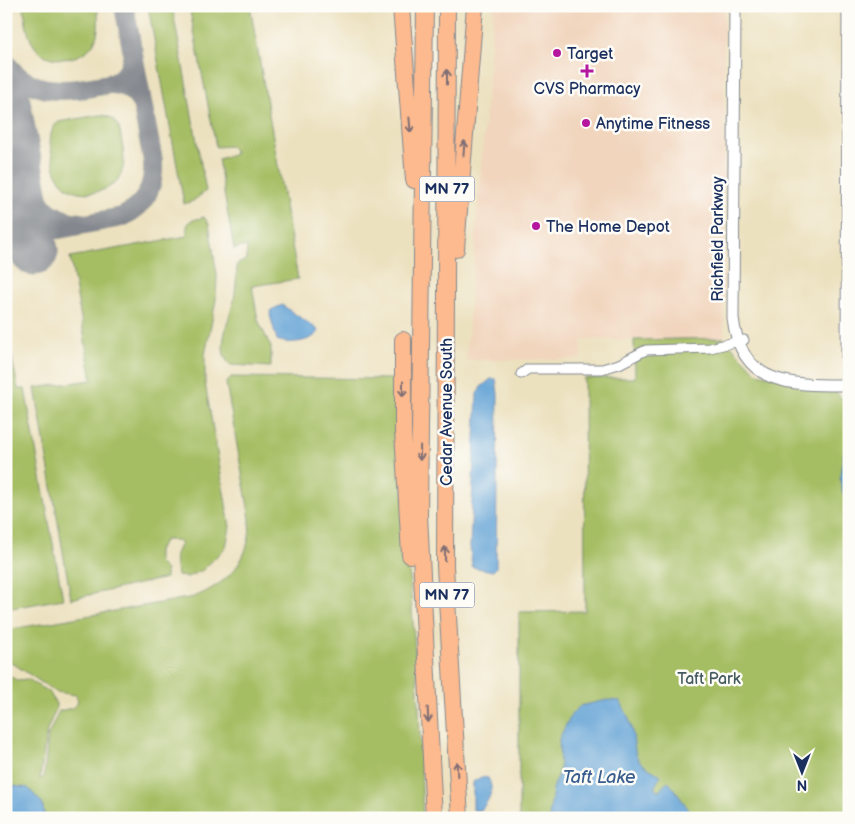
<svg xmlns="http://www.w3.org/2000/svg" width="855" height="824" font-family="'Balsamiq Sans',sans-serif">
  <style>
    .built { fill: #f1d5bd }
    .green { fill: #a6be64; stroke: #607661 }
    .water { fill: #63a3d5; stroke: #3f699a }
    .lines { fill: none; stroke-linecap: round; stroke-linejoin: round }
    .taxiway { stroke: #84888e; stroke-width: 20 }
    .runway { stroke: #84888e; stroke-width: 49 }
    .minor-casing { stroke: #84888e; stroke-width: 11 }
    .tertiary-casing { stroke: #84888e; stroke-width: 13 }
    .motorway-casing { stroke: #84888e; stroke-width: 18 }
    .minor { stroke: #fff; stroke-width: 9 }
    .tertiary { stroke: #fff; stroke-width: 11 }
    .motorway { stroke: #fcba8e; stroke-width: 16 }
    .oneway { stroke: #806e74 }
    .poi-dot { fill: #b5179e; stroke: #fdfcf7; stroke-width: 2 }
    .labels { text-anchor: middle; stroke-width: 5; stroke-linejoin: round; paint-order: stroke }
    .shield { fill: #fdfcf7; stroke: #5f6c8c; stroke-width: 1 }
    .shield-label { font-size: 15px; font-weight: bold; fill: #1b2f5e }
    .poi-label { font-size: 16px; fill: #1b2f5e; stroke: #fdfcf7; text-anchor: start }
    .street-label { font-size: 16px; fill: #1b2f5e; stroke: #fdfcf7 }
    .park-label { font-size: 16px; fill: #455a60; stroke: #fdfcf7 }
    .water-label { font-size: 18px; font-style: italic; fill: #385d8e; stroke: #fdfcf7 }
  </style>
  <rect width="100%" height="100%" fill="#fdfcf7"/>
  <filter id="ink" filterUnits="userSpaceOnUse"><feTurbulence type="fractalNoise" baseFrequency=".02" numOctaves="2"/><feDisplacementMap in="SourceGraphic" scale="10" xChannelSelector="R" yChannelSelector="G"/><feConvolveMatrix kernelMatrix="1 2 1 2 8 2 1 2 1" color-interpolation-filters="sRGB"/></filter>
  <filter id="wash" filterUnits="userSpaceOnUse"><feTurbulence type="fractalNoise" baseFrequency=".0096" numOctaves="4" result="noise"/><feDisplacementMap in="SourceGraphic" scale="20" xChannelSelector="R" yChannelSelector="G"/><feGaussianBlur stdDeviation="1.12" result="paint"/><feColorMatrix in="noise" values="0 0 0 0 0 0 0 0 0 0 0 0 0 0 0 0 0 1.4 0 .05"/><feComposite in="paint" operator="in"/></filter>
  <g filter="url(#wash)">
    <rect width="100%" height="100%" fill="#ece1bf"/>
    <path class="built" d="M494 6H724V338L582 340 581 359 466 360Z"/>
    <path class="green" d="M23 6H97C99 19 100 37 91 47 77 62 47 64 35 47 26 36 26 19 23 6Z
      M148 6H172L206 191 193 201 184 204Z
      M189 6H250L298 279 252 286 258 320 271 347V367L231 365C213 353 231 316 234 299 236 287 237 275 237 264L246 260 247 246 234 249 218 159 233 155 235 151 230 146 216 147Z
      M99 115C110 115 118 121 120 132 122 145 127 161 121 174 112 195 76 199 62 183 55 175 54 164 52 154 49 143 49 130 58 122Z
      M204 217 209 224 217 275 216 300 205 355V383L230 527 226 547 203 570 187 577 177 576 175 556 181 543 176 540H165L158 550V562L166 570V578L71 599 35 388 92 380 70 257 187 236V226L190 221Z
      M6 327 18 389H25L63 599 12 608H6Z
      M724 338 757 373 833 389 849 406V818H519V612L585 611 584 378H635L634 340Z
      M231 377 395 379 419 704 423 818H45L42 803 28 788 6 785V673L16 680 28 679 50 693 56 704V709L47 730 40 779 44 777 48 735 59 711 72 708 78 702 76 695 56 692 6 659V630L194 597C230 582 251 560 250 519L226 383Z"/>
    <path class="water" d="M282 305 317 329 318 333C310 342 288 345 277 340L270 315 271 310Z
      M491 379H496L498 394 496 568 493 571 472 567 470 546 477 394 481 387Z
      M849 448V505C836 483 840 473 845 449Z
      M607 700 620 701C625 710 630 719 632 730 637 759 632 760 661 775L654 788 659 791 668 781 695 818H549L553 789 560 768 559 739 571 715 580 706Z
      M481 777 488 778C495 790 489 800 481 810H473V782Z
      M6 785 28 788 42 803 45 818H6Z"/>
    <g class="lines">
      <path class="taxiway" d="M133 51C132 67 124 80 109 84 125 83 136 92 143 106
        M6 63C32 99 71 91 109 84
        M6 219 16 197 19 172C34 199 47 221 81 223
        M6 239 122 217C145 206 155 186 153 161L124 6"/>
      <path class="runway" d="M6 102 34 251"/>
    </g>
  </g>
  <g filter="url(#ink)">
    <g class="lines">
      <defs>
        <path id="minor" d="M521 374 528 369H602L619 364 646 350 710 348 744 340
          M846 378 847 6"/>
        <path id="tertiary" d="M735 6 733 318C741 388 794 385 849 385"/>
        <path id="motorway" d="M401 6 414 180
          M425 6 419 515 434 818
          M447 6 445 566 460 818
          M456 249 475 6
          M403 340V431L410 555"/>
      </defs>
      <use href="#minor" class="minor-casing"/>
      <use href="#tertiary" class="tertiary-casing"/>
      <use href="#motorway" class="motorway-casing"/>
      <use href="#minor" class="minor"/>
      <use href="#tertiary" class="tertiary"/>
      <use href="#motorway" class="motorway"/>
    </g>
    <defs><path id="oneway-shaft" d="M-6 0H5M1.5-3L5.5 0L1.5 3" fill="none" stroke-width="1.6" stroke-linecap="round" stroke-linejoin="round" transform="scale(1.25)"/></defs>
    <g class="oneway">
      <use href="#oneway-shaft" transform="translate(447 77) rotate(-90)"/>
      <use href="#oneway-shaft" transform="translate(410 125) rotate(85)"/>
      <use href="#oneway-shaft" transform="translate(464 148) rotate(-86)"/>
      <use href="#oneway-shaft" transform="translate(403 389) rotate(90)"/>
      <use href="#oneway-shaft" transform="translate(420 453) rotate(91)"/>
      <use href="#oneway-shaft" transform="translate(445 554) rotate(-90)"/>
      <use href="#oneway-shaft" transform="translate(428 715) rotate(87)"/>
      <use href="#oneway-shaft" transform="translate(457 769) rotate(-93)"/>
    </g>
  </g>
  <g class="poi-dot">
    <circle cx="557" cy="53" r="5"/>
    <path d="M584.5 63.5h5v5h5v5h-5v5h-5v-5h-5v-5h5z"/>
    <circle cx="586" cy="123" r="5"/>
    <circle cx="536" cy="226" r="5"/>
  </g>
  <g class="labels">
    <g class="shield">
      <rect x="419.5" y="176.5" width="55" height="25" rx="4"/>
      <rect x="419.5" y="582.5" width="55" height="25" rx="4"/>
    </g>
    <g class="shield-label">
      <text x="447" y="194">MN 77</text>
      <text x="447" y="600">MN 77</text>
    </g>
    <g class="poi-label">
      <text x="567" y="59">Target</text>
      <text x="587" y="94" text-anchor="middle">CVS Pharmacy</text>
      <text x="596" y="129">Anytime Fitness</text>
      <text x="546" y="232">The Home Depot</text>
    </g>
    <g class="street-label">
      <text transform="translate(717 239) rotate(-90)" y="6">Richfield Parkway</text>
      <text transform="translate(446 412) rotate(-90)" y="6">Cedar Avenue South</text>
    </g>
    <g class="park-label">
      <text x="709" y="684">Taft Park</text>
    </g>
    <g class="water-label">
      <text x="599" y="783">Taft Lake</text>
    </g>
  </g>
  <rect width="855" height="824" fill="none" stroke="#fdfcf7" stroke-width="25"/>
  <g transform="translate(802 772) rotate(180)" stroke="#fdfcf7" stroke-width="4" paint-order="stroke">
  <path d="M0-4L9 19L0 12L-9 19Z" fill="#1b2f5e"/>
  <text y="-8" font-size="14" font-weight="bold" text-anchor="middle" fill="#1b2f5e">N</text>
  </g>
</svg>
